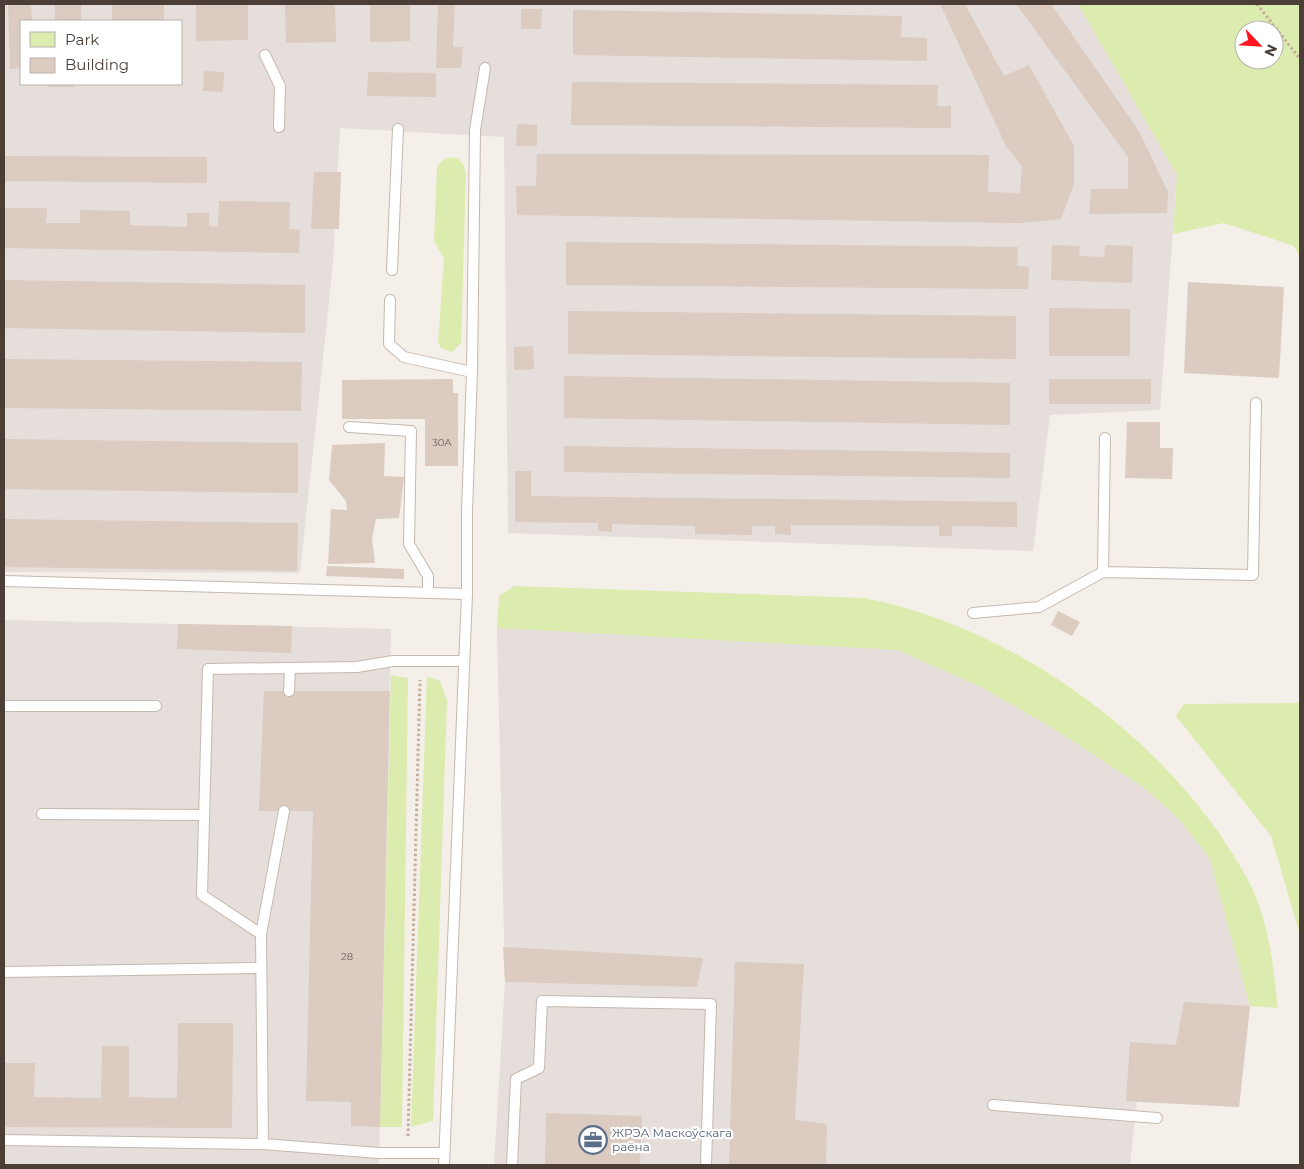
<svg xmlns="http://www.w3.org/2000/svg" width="1304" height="1169" font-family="Montserrat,sans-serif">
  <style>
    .industrial { fill: #e5deda; fill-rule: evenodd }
    .green { fill: #dcecaf; fill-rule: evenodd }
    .building { fill: #dbcbc0 }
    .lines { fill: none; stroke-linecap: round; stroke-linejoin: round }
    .lane-casing { stroke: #c5b8ad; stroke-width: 12 }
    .path { stroke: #c5ae9a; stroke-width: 3; stroke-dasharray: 2.5 2.5; stroke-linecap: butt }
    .lane { stroke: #fff; stroke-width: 10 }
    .labels { text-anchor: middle; stroke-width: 4.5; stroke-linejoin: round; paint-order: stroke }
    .number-label { font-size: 10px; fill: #6e6158 }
    .service-label { font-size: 12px; fill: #4e5e75; stroke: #fff; text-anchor: start }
  </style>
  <rect width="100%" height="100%" fill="#f5efe9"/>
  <path class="industrial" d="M4 4H1078L1177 175 1160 410 1050 415 1033 551 508 533 504 137 340 128 333 264 300 573 4 572ZM21 21H181V84H21Z
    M4 620 391 629 379 1165H4Z
    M497 628 898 650 983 688 1059 732 1143 787 1178 818 1210 859 1250 1006 1239 1107 1137 1102 1130 1165H494L505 982Z"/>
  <path class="green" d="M1078 4H1300V257L1294 246 1224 223 1173 234 1177 175ZM1244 30H1274V60H1244Z
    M450 157 459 159 464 166 466 175 461 343 452 352 441 348 438 342 444 258 434 241 437 167 442 161Z
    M514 586 864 598C1017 627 1174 743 1248 880 1269 920 1273 963 1278 1008L1250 1006 1210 859 1178 818 1143 787 1059 732 983 688 898 650 497 628 499 596Z
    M391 675 408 678 402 1127H380Z
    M427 676 440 681 447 700 433 1121 411 1127Z
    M1300 703V935L1271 836 1176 716 1184 704Z"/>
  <path class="building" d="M8 4H31L32 21H21V68L10 69Z
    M55 4H81V21H55Z
    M112 4H164V21H112Z
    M196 4H248V40L196 41Z
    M285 4H335L336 42 286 43Z
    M370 4H410V41L370 42Z
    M438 4H455L453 47H463L461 68H436Z
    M940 4H965L1004 76 1029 65 1074 146V184L1061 219 1022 223 517 215 516 186H536L537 154 989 155 988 192 1020 193 1022 166 1006 146Z
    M1016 4H1051L1139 131 1168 192 1167 213 1089 214 1091 189H1128V157Z
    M521 9H542L541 29H521Z
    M573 10 902 16 901 37 927 38V61L573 55Z
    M204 71 224 72 223 92 203 91Z
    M368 72 436 73V97L367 96Z
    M572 82 938 85 937 106H951V128L571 125Z
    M48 84H75L74 87H48Z
    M517 124 537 125V146H516Z
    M4 156 207 157V183L4 181Z
    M314 172H341L339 229H311Z
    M219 201 290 202 289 229 300 230 299 253 4 248V208H47L46 223H80V210L130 211V225L187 227V213H209V226L218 227Z
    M566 242 1018 247 1017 266 1029 267 1028 289 566 285Z
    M1052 245 1080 246 1079 256 1104 257 1105 245 1133 246 1132 283 1051 280Z
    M4 280 305 285V333L4 328Z
    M1188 282 1284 287 1279 378 1184 373Z
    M1049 308 1130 309V356H1049Z
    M568 311 1016 316V359L568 354Z
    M533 346 534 369 514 370V347Z
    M4 359 302 362 301 411 4 408Z
    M564 376 1010 383V425L564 418Z
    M453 379V393H458V466H425V419H342V380Z
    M1049 379H1151V404H1049Z
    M1127 422H1160V448H1173L1172 479 1125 478Z
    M4 439 298 443V493L4 489Z
    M385 443 384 476 404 477 399 518 376 519 372 538 375 563 328 564 331 509 347 510 346 501 329 480 332 445Z
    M564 446 1010 453V478L564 472Z
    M515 471H531V496L1017 502V527L952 526V536H939V526L791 525V535L775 534V526H752V535L695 534V526L612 524V532L598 531V523L515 522Z
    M4 519 298 523 297 571 4 567Z
    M327 566 404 569V579L326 576Z
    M1058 611 1080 622 1072 636 1051 625Z
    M178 624 292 626 291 653 177 649Z
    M264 691H390L380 1127 351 1126V1102L306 1101 313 811H259Z
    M503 947 703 958 697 987 505 982Z
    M735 962 804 964 795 1120 827 1124 826 1165H729Z
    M1184 1002 1250 1006 1239 1107 1126 1101 1130 1042 1176 1045Z
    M178 1023H233L232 1128 4 1127V1063H35L34 1097 101 1098 102 1046H129V1097L177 1098Z
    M546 1113 642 1116 640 1165H545Z"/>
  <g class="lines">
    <defs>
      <path id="lane" d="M265 55 280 86 279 127
        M392 270 398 129
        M390 300 389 344 404 357 472 372
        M349 427 411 431 409 544 428 576V593
        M1103 572 1105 438
        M4 581 467 594
        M973 613 1039 607 1103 572 1253 575 1256 403
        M289 691 290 668
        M4 706H156
        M42 814 204 815
        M261 934 284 811
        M4 972 261 968
        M993 1105 1157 1118
        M4 1140 263 1144 261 934 202 895 208 669 357 667 393 661H463
        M263 1144 379 1153H444
        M444 1165 467 594V511L472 372 475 130 485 68
        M512 1165 516 1079 539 1068 542 1001 711 1004 706 1165"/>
    </defs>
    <use href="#lane" class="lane-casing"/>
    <path class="path" d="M1257 4 1300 59
      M408 1136 420 680"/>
    <use href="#lane" class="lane"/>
  </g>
  <defs>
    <symbol id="office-ring" viewBox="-11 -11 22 22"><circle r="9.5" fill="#fff" stroke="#5c6f8a" stroke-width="1.5"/><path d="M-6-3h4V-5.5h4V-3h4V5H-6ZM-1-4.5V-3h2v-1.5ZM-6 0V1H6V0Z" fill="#5c6f8a"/></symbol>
  </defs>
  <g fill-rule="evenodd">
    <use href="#office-ring" x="577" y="1124" width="32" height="32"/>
  </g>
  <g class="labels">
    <g class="number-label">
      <text x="442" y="446">30А</text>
      <text x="347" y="960">28</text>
    </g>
    <g class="service-label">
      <text x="612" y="1137">ЖРЭА Маскоўскага<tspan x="612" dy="14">раёна</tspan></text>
    </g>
  </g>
  <rect width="1304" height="1169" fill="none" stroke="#4a3e36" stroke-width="10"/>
  <rect x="20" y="20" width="162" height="65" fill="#ffffff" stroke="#b7b2af"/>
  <rect x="30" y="32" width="25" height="15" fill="#dcecaf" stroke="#b7b2af"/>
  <text x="65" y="45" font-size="15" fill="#4a3e36">Park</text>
  <rect x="30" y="58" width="25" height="15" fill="#dbcbc0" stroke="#b7b2af"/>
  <text x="65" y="70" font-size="15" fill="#4a3e36">Building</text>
  <g transform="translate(1259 45) rotate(115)"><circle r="24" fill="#ffffff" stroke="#b7b2af"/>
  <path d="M0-4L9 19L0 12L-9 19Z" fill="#ff161f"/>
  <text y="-8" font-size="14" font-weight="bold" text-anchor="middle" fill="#4a3e36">N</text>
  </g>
</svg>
